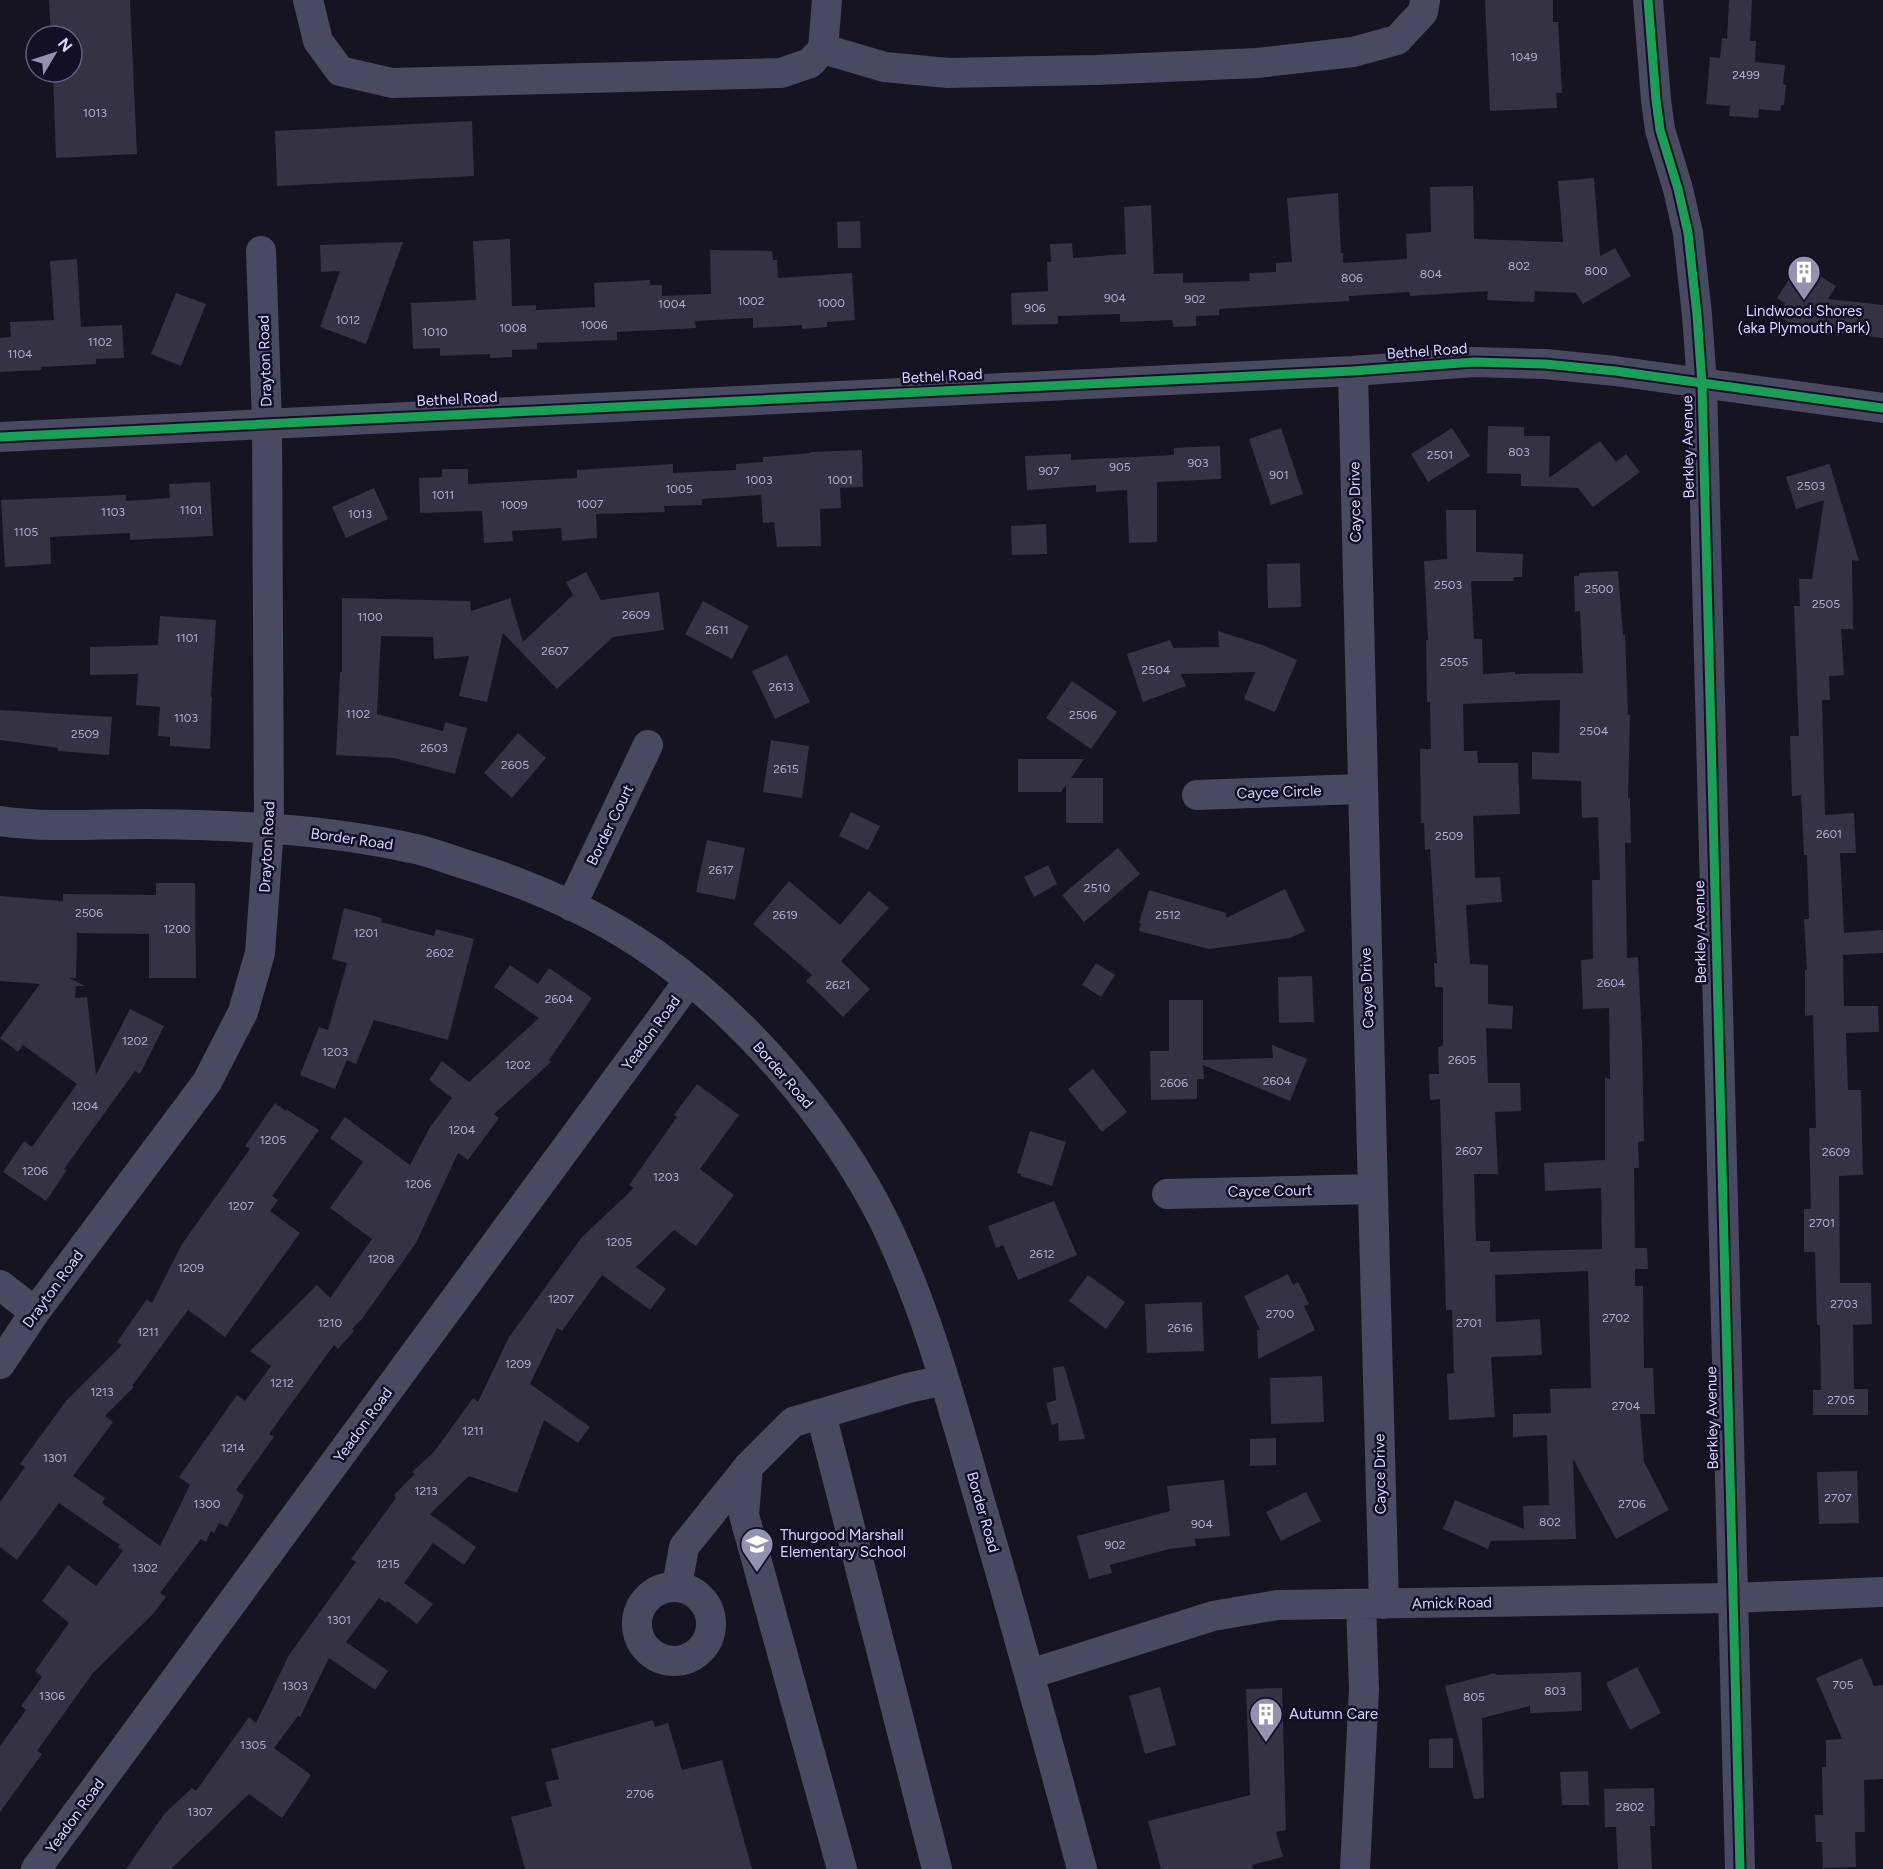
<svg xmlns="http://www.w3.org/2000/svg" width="1883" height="1869" font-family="Figtree,sans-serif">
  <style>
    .building { fill: #343243; fill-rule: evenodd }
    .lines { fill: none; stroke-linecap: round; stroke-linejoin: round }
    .minor { stroke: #4a4962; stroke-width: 30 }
    .cycleway-casing { stroke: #130f26; stroke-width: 13 }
    .cycleway { stroke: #1a9f57; stroke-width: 9 }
    .labels { text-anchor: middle; stroke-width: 5; stroke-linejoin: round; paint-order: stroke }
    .number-label { font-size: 12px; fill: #b0acd0 }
    .poi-label { font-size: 15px; fill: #d9d4ff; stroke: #130f26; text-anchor: start }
    .street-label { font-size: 15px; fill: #d9d4ff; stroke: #130f26 }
  </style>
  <rect width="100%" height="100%" fill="#161421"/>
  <path class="building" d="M49 0H130L137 154 56 158 53 72H72V36H51Z
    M1485 0H1553V22H1558L1562 93H1556L1557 108 1490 111Z
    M1729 0H1752L1750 41H1756L1755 62 1785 65 1783 84 1786 85 1784 105H1781L1780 111 1759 109 1758 118 1729 116 1730 106 1706 104 1710 57 1720 58 1722 38 1727 39Z
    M472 121 474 176 277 186 275 131Z
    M1594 178 1600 256 1615 248 1631 276 1583 304 1576 293 1535 291 1534 302 1487 300 1488 291 1410 296 1409 292 1349 296V301L1219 309V315L1196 316V326L1173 327 1172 320 1120 322V314L1058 316V324L1012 325 1011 293 1048 291 1047 262H1051L1050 244 1072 243 1073 258 1126 254 1124 207 1151 205 1154 274 1183 273V283L1250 281 1249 273 1276 272V263L1292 262 1287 198 1338 193 1341 253H1343V263L1407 259 1406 234 1431 232 1430 187 1473 186 1474 239 1563 242 1558 181Z
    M860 221 861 248H838L837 222Z
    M510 239 512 306 536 305V310L595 307 594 283 650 280V285H662V296L711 294 710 250 772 251 773 260H777L778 278 852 273 855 320 827 322V327L802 329V325L753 328V318L695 321 696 328 617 332V340L537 343V349L512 350V357L490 358V354L440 356V348L413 349 411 303 476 300 473 241Z
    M403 242 366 344 320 327 340 271 321 272 320 245Z
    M77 259 81 327 122 325 124 358 96 359V364L41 367 42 370 0 372V338L11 337 10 322 54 320 50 261Z
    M1799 263 1836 286 1828 299 1883 305V338L1825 331 1821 328 1820 330 1813 325 1807 334 1777 315 1785 303 1777 298Z
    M176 293 206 304 181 366 151 354Z
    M1488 426 1524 427V436H1550L1549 478 1600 441 1616 462 1626 454 1640 472 1593 507 1578 488 1521 486V474L1487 473Z
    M1281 428 1303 494 1271 505 1249 439Z
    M1452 428 1470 456 1428 482 1411 454Z
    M1220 446 1221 479 1157 482V542L1129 543 1127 490 1096 492V485L1027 490 1025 456 1071 454V460L1174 455V448Z
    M862 450 863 487 840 488 841 508 820 509 821 546 777 547 774 522 763 523 761 495 702 499V505L664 506 665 512 596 514 597 538 562 541 561 528 512 531 513 541 484 543 482 511 420 513 419 478 442 477V469H468V484L577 478V470L673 464V473L736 470V464L763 462V457L811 453V452Z
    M1829 462 1859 561 1852 560 1853 629H1841L1844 675 1829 676 1830 700H1822L1825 815 1854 813 1856 853H1840L1844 933 1883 930V953L1843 955 1844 1006H1878L1879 1032 1846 1033 1848 1090H1861L1863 1175 1839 1176 1840 1283H1871L1872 1324 1853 1325 1854 1389H1868V1415H1813V1390H1821L1820 1325H1817L1815 1252H1804V1209H1811L1809 1128H1816L1813 1015 1805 1016V970H1807L1804 919H1809L1807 855H1804L1801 795 1792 796 1790 736H1799L1794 606H1800L1799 579H1812L1824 500 1796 509 1786 477 1829 464Z
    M210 482 213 536 130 540V533L50 537 51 564 5 567 1 500 126 495V501L170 498 169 484Z
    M374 488 388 519 346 538 332 507Z
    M1446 510H1476V552L1523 554 1522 577H1514V581H1471L1474 639H1482L1483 674 1515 672V674L1583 673 1580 611 1575 612 1574 576H1579V573L1618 571 1623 635H1625L1628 715H1630L1628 798H1630L1631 843H1625L1627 958 1638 957 1642 1040 1644 1141 1638 1142 1639 1168H1634L1635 1248H1647L1648 1269H1635V1286H1643L1644 1368H1653L1655 1414H1640L1644 1462 1669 1510 1616 1539 1573 1459 1576 1539 1491 1541 1488 1549 1443 1529 1455 1500 1524 1529 1523 1506 1549 1505 1547 1435 1513 1437V1414L1551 1413 1550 1389 1591 1388 1588 1271 1495 1275 1496 1322 1540 1319 1542 1355 1491 1357 1495 1417 1449 1420 1447 1374 1454 1373 1452 1310H1446L1440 1099 1430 1100 1429 1074H1439L1438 1047 1443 1046V987H1435L1434 963H1437L1430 849 1425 850 1424 823H1421L1420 749H1431L1430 702H1427L1426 640H1428L1424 561 1447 559ZM1560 700 1559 753 1532 752V779L1581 781 1582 818 1598 817 1600 880H1592L1593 959 1581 960 1583 1009 1609 1008 1610 1079 1605 1078V1160L1544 1163 1545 1191 1601 1188 1602 1249 1490 1252V1241H1476L1474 1174H1498L1495 1112 1521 1111 1520 1083H1488L1486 1028 1512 1029 1513 1006 1488 1004V965L1470 964 1466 905 1502 902 1500 877 1475 878 1473 816 1520 814 1518 763H1478L1477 751H1464L1463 704Z
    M1046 524 1047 554 1012 555 1011 526Z
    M1300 563 1301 607 1268 608 1267 564Z
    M586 572 601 600 659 592 664 630 613 637 557 689 503 633 487 702 459 696 469 656 434 659 433 637 381 636 377 714 443 731 445 722 467 728 455 774 394 758 336 755 340 672H342V598L470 601 471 611 511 598V602L523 642 573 595 566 582Z
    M703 601 749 626 732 659 685 634Z
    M160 616 216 620 211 697H212L210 749 170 746V737L158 736 160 707 136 705 138 674 90 675V647L158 645Z
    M1218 631 1265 646 1297 660 1275 712 1244 699 1255 672 1181 674 1186 686 1143 702 1127 654 1170 640 1173 648 1219 647Z
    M787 655 810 702 775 719 752 671Z
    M1072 681 1117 712 1091 749 1046 718Z
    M0 710 112 717 109 755 58 751V748L0 740Z
    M518 733 546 758 512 798 484 773Z
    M771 740 809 746 802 798 763 792Z
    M1018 759H1084L1071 778H1103V823H1066V785L1061 792H1018Z
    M851 812 880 826 868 850 839 836Z
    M707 840 745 848 735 900 696 892Z
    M1118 848 1140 874 1084 922 1062 895Z
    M1048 865 1057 884 1034 897 1024 877Z
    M789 881 840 925 869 891 889 908 841 961 870 989 843 1017 806 981 812 975 753 924Z
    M156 883H195L196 978H149V934L77 933 76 978H69L85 986H76L75 998 87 997 96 1075 130 1009 164 1026 140 1074 135 1071 64 1169 67 1170 46 1201 3 1172 24 1141 32 1147 77 1084 23 1045 18 1052 0 1038 40 984 0 981V896L63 901V894L156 895Z
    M1285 889 1305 931 1290 938 1209 949 1139 931 1141 923H1139L1149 890 1226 913V918Z
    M344 908 382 918 381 922 434 936 436 929 474 939 448 1040 374 1020 356 1064 347 1060 335 1089 300 1075 319 1027 328 1030 347 963 332 959Z
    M1096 963 1115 975 1101 997 1082 985Z
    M510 965 538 984 549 968 592 998 549 1060 551 1062 494 1114 499 1118 468 1160 458 1153 416 1243 362 1319 352 1329 354 1331 338 1349 334 1345 269 1434 274 1437 236 1490 244 1496 227 1527 219 1523 214 1533 211 1531 206 1542 201 1539 160 1593 166 1597 153 1614 93 1673 37 1751 42 1754 0 1812V1746L26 1710 21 1706 42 1677 35 1671 69 1623 42 1601 68 1565 96 1586 123 1551 118 1547 120 1545 59 1503 17 1560 0 1547V1502L25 1467 20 1464 66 1401 122 1345 117 1342 147 1299 152 1303 182 1244 250 1149 245 1146 275 1103 286 1111V1109L319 1130 272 1196 278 1200 270 1211 300 1233 225 1337 188 1310 132 1386 134 1387 105 1416 113 1422 73 1476 105 1498 102 1503 160 1546 190 1485 179 1477 237 1395 245 1401 271 1366 250 1351 317 1285 330 1298 372 1239 330 1208 363 1162 330 1138 345 1117 410 1165 430 1127 452 1098 429 1080 442 1061 469 1082 539 1018 494 987Z
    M1312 976 1314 1022 1279 1023 1278 977Z
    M1169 1000H1203V1060L1273 1058 1272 1045 1307 1059 1290 1101 1203 1065 1204 1079H1197V1099L1151 1100 1150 1051H1169Z
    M1093 1069 1127 1112 1102 1132 1068 1089Z
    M697 1084 739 1115 700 1169 734 1195 696 1246 674 1230 636 1267 666 1289 650 1310 602 1275 562 1331 557 1328 530 1384 590 1427 578 1443 544 1420 517 1493 469 1476 430 1514 476 1547 464 1565 433 1543 404 1583 433 1604 417 1624 387 1601 386 1603 379 1598 346 1642 388 1671 375 1690 329 1658 300 1717 298 1716 274 1748 311 1775 282 1818 249 1794 171 1869H126L165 1813 192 1788 196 1791 249 1717 256 1723 289 1655 356 1562 351 1559 396 1498 394 1495 415 1474 412 1472 434 1452 473 1398 478 1402 509 1337 582 1237 634 1188 629 1185 677 1117 674 1115Z
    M1030 1131 1066 1142 1052 1186 1021 1176V1174L1017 1173Z
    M1054 1201 1077 1255 1018 1280 1003 1245 996 1248 988 1226Z
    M1288 1274 1293 1285 1298 1282 1309 1304 1304 1306 1315 1330 1258 1359 1257 1330H1260L1244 1296Z
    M1088 1275 1125 1302 1106 1329 1069 1301Z
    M1202 1302 1204 1351 1147 1353 1145 1304Z
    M1064 1366 1076 1407 1085 1439 1059 1441 1058 1423 1052 1425 1046 1403 1056 1400 1053 1368Z
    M1322 1376 1324 1422 1271 1424 1270 1378Z
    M1276 1438V1465L1250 1466V1439Z
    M1857 1471 1859 1523 1819 1524 1817 1472Z
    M1224 1480 1230 1536 1195 1539 1196 1546 1169 1549 1110 1565 1112 1573 1089 1579 1077 1536 1170 1511 1167 1486Z
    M1306 1492 1321 1521 1281 1541 1266 1512Z
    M1862 1658 1874 1686 1883 1685V1779L1864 1780 1865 1832H1855L1856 1867 1823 1868 1822 1842H1816L1815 1815H1823L1822 1767H1826V1740L1842 1739 1816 1678Z
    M1637 1667 1661 1713 1630 1730 1606 1683Z
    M1581 1672 1582 1711 1530 1713V1706L1482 1718 1484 1798 1474 1799 1445 1686 1495 1673 1496 1675Z
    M1160 1687 1176 1745 1145 1754 1129 1696Z
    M1282 1688 1286 1830 1276 1832 1283 1857 1252 1865 1253 1869H1161L1148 1821 1250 1795 1246 1689Z
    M653 1720 655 1727 668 1723 682 1770 722 1760 752 1869H525L511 1817 552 1806 545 1782 559 1779 551 1749Z
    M1453 1738V1768H1429V1739Z
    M1588 1771 1589 1805H1562L1560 1772Z
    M1654 1788 1655 1826H1650L1652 1869H1618L1616 1827H1605L1604 1789Z"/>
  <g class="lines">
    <path class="minor" d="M308 0 318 41 340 71 392 83 781 73 810 63 823 49 827 0
      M1648 0 1656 100 1660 130 1678 189 1688 233 1697 315 1702 384 1740 1869
      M823 49 885 67 948 73 1096 70 1257 63 1353 52 1397 40 1423 12 1425 0
      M1353 371C1360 782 1374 1193 1384 1604
      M0 437 1353 371 1474 362 1545 364 1615 371 1883 408
      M1197 795 1360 789
      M0 821C49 828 97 824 146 824 235 825 325 829 411 848 428 851 445 858 461 863 529 884 596 912 655 954 746 1018 833 1120 883 1219 929 1313 954 1413 983 1512 1018 1631 1050 1750 1082 1869
      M571 906 648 745
      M1167 1194 1373 1189
      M0 1285 35 1312
      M0 1364 35 1312 207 1082 243 1012 260 953 269 828 267 423 261 251
      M821 1414 937 1869
      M677 1586 684 1547 748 1467
      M637 1624a37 37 0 1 1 74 0a37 37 0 1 1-74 0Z
      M1030 1674 1213 1616 1277 1605 1732 1598 1883 1592
      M36 1869 689 981
      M842 1869 744 1515 748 1467 793 1422 908 1388 944 1380
      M1355 1869 1364 1689 1361 1604"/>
    <defs>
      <path id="cycleway" d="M1648 0 1656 100 1660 130 1678 189 1688 233 1697 315 1702 384 1740 1869
        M0 437 1353 371 1474 362 1545 364 1615 371 1883 408"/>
    </defs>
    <use href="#cycleway" class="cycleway-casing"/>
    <use href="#cycleway" class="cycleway"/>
  </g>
  <defs>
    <symbol id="building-pin" viewBox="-11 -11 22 30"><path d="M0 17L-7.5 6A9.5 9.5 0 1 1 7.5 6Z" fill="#9591b1" stroke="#130f26"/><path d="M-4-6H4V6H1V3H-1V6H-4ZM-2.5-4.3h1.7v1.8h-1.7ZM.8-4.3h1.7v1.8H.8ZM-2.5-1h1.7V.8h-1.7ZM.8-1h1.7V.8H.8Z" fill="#fff"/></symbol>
    <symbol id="school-pin" viewBox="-11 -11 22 30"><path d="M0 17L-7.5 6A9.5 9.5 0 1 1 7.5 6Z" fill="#9591b1" stroke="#130f26"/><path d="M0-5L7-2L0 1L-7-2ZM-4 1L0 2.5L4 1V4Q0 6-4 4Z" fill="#fff"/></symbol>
  </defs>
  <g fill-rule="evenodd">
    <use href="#building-pin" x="1785" y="253" width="38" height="52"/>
    <use href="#school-pin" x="738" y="1525" width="38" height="52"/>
    <use href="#building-pin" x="1247" y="1695" width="38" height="52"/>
  </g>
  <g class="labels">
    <g class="number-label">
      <text x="1524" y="61">1049</text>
      <text x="1746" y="79">2499</text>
      <text x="95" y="117">1013</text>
      <text x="1519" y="270">802</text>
      <text x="1596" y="275">800</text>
      <text x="1431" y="278">804</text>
      <text x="1352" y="282">806</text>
      <text x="1115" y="302">904</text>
      <text x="1195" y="303">902</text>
      <text x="751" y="305">1002</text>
      <text x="831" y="307">1000</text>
      <text x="672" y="308">1004</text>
      <text x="1035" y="312">906</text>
      <text x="348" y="324">1012</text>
      <text x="594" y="329">1006</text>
      <text x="513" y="332">1008</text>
      <text x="435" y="336">1010</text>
      <text x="100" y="346">1102</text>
      <text x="20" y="358">1104</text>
      <text x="1519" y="456">803</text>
      <text x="1440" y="459">2501</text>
      <text x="1198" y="467">903</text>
      <text x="1120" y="471">905</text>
      <text x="1049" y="475">907</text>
      <text x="1279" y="479">901</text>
      <text x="759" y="484">1003</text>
      <text x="840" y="484">1001</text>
      <text x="1811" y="490">2503</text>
      <text x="679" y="493">1005</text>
      <text x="443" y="499">1011</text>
      <text x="590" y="508">1007</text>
      <text x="514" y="509">1009</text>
      <text x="191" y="514">1101</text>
      <text x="113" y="516">1103</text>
      <text x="360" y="518">1013</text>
      <text x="26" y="536">1105</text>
      <text x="1448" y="589">2503</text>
      <text x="1599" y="593">2500</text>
      <text x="1826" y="608">2505</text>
      <text x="636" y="619">2609</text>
      <text x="370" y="621">1100</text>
      <text x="717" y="634">2611</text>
      <text x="187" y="642">1101</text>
      <text x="555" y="655">2607</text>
      <text x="1454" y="666">2505</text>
      <text x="1156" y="674">2504</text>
      <text x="781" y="691">2613</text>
      <text x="358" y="718">1102</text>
      <text x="1083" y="719">2506</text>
      <text x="186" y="722">1103</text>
      <text x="1594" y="735">2504</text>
      <text x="85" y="738">2509</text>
      <text x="434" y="752">2603</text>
      <text x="515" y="769">2605</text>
      <text x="786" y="773">2615</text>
      <text x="1829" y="838">2601</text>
      <text x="1449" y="840">2509</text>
      <text x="721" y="874">2617</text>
      <text x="1097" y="892">2510</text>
      <text x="89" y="917">2506</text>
      <text x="785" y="919">2619</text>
      <text x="1168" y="919">2512</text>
      <text x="177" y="933">1200</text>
      <text x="366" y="937">1201</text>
      <text x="440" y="957">2602</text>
      <text x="1611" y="987">2604</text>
      <text x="838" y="989">2621</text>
      <text x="559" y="1003">2604</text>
      <text x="135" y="1045">1202</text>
      <text x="335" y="1056">1203</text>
      <text x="1462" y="1064">2605</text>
      <text x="518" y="1069">1202</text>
      <text x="1277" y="1085">2604</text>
      <text x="1174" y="1087">2606</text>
      <text x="85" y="1110">1204</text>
      <text x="462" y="1134">1204</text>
      <text x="273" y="1144">1205</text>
      <text x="1469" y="1155">2607</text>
      <text x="1836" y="1156">2609</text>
      <text x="35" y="1175">1206</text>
      <text x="666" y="1181">1203</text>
      <text x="418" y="1188">1206</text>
      <text x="241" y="1210">1207</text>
      <text x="1822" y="1227">2701</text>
      <text x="619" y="1246">1205</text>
      <text x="1042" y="1258">2612</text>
      <text x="381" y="1263">1208</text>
      <text x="191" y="1272">1209</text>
      <text x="561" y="1303">1207</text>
      <text x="1844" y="1308">2703</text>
      <text x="1280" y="1318">2700</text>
      <text x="1616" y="1322">2702</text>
      <text x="330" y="1327">1210</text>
      <text x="1469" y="1327">2701</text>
      <text x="1180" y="1332">2616</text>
      <text x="148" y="1336">1211</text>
      <text x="518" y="1368">1209</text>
      <text x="282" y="1387">1212</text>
      <text x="102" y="1396">1213</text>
      <text x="1841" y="1404">2705</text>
      <text x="1626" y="1410">2704</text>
      <text x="473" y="1435">1211</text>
      <text x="233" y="1452">1214</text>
      <text x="55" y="1462">1301</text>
      <text x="426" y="1495">1213</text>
      <text x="1838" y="1502">2707</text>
      <text x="207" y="1508">1300</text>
      <text x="1632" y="1508">2706</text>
      <text x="1550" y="1526">802</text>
      <text x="1202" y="1528">904</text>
      <text x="1115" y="1549">902</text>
      <text x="388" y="1568">1215</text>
      <text x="145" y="1572">1302</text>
      <text x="339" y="1624">1301</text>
      <text x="1843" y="1689">705</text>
      <text x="295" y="1690">1303</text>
      <text x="1555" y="1695">803</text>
      <text x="52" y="1700">1306</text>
      <text x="1474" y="1701">805</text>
      <text x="253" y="1749">1305</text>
      <text x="640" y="1798">2706</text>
      <text x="1630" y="1811">2802</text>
      <text x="200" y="1816">1307</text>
    </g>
    <g class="poi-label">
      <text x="1804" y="316" text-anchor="middle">Lindwood Shores<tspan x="1804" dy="17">(aka Plymouth Park)</tspan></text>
      <text x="780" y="1540">Thurgood Marshall<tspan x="780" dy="17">Elementary School</tspan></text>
      <text x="1289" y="1719">Autumn Care</text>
    </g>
    <g class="street-label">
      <text transform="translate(1427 351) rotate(-4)" y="5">Bethel Road</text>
      <text transform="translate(265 361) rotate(-92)" y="5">Drayton Road</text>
      <text transform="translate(942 376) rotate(-3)" y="5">Bethel Road</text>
      <text transform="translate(457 399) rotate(-3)" y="5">Bethel Road</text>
      <text transform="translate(1688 447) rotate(-91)" y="5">Berkley Avenue</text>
      <text transform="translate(1355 502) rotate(-91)" y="5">Cayce Drive</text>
      <text transform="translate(1279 792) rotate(-2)" y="5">Cayce Circle</text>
      <text transform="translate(610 825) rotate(-64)" y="5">Border Court</text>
      <text transform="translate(352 839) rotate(8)" y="5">Border Road</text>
      <text transform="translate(267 847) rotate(-87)" y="5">Drayton Road</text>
      <text transform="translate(1700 932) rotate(-91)" y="5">Berkley Avenue</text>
      <text transform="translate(1367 988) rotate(-92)" y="5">Cayce Drive</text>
      <text transform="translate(651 1033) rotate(-54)" y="5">Yeadon Road</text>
      <text transform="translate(783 1075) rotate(49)" y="5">Border Road</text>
      <text transform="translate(1270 1191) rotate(-1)" y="5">Cayce Court</text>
      <text transform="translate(53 1289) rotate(-54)" y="5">Drayton Road</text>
      <text transform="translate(1712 1418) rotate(-91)" y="5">Berkley Avenue</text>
      <text transform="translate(363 1425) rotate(-54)" y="5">Yeadon Road</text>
      <text transform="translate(1380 1474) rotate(-91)" y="5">Cayce Drive</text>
      <text transform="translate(983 1512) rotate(74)" y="5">Border Road</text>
      <text transform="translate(1452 1603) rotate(-1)" y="5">Amick Road</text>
      <text transform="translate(75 1816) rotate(-54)" y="5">Yeadon Road</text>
    </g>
  </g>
  <g transform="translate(54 54) rotate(51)"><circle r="28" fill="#130f26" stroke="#625e7d" stroke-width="1.5"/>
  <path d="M0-4.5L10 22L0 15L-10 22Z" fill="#9591b1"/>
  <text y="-9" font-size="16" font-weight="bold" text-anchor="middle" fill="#d9d4ff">N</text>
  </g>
</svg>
